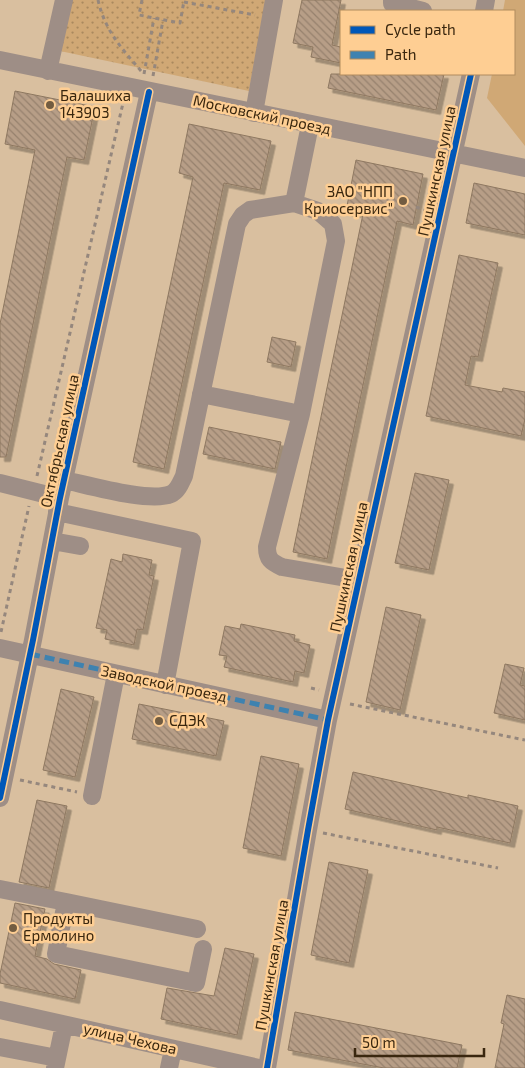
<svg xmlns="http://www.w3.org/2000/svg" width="525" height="1068" font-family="'Exo 2',sans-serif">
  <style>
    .park { fill: url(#park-dots) }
    .garden { fill: #d0a875 }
    .building { fill: url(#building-back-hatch); stroke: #8e7861; filter: url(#shadow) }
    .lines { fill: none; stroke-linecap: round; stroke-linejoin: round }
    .path { stroke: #95877d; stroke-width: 3; stroke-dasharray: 4 4; stroke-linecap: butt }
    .minor { stroke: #9e8e86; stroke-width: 18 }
    .quiet { stroke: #3e82b0; stroke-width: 5; stroke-dasharray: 10 5; stroke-linecap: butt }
    .cycleway-casing { stroke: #fece93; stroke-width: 9 }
    .cycleway { stroke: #0057b8; stroke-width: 6 }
    .poi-dot { fill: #725c41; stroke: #fece93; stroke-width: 2 }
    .labels { text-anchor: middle; stroke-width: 5; stroke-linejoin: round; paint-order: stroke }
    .poi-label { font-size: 15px; fill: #3a270f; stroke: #fece93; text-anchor: start }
    .street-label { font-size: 15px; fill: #3a270f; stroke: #fece93 }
  </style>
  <defs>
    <pattern id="park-dots" width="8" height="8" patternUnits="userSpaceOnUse" patternTransform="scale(1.25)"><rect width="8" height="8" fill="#d0a875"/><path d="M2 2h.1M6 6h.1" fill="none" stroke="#aa895e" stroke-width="1.8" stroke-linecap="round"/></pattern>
    <pattern id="building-back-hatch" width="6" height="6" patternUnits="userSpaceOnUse" patternTransform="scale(1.25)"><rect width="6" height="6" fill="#b79e87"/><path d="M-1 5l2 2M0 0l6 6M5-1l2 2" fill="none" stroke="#96816d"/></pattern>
    <filter id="shadow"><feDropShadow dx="4.5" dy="4.5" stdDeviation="0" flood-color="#0004"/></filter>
  </defs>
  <rect width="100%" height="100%" fill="#d9bf9f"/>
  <path class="park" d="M71 0H266L249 91 60 51Z"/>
  <path class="garden" d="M505 0H525V146L487 98 492 74H514V11H503Z"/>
  <path class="building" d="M302 0H341L332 45 341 47V63L311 57 313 47 293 43Z
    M331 74H444L436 110 328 88Z
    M15 91 95 107 84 160 67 157 6 457H0V324L35 150 5 144Z
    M189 124 271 141 260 190 224 183 164 469 133 462 193 177 179 173Z
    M356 160 423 174 413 225 397 221 327 559 293 552 363 214 346 211Z
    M474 183 525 194V235L466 223Z
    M459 255 498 263 478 357 471 356 465 385 502 392 503 388 525 392V419L521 436 426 416Z
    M272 337 296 342 291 367 267 362Z
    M209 427 281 442 275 469 203 454Z
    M415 473 449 480 429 570 395 563Z
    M123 554 152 560 149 575 154 576 143 630 137 629 134 645 105 639 107 630 96 628 111 559 122 562Z
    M386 607 421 615 400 710 366 702Z
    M241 624 295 635 294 641 310 645 304 673 295 671 293 682 224 667 227 656 219 655 225 626 240 629Z
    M505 664 524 668 520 685 525 686V720L494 713Z
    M61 689 94 697 75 777 43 770Z
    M139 704 224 721 216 756 132 739Z
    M261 756 299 764 281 856 243 848Z
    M353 772 468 798V795L518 806 510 843 437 827V830L345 809Z
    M37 800 67 806 49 888 19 882Z
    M329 862 368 870 349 963 311 955Z
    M15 903 45 909 35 956 47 959 54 964 81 970 75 999 0 983V974Z
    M225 948 254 954 237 1035 161 1019 167 988 214 996Z
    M507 995 525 999V1068H495L504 1024 501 1023Z
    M295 1012 462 1045 457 1068H384L288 1050Z"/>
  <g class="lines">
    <path class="path" d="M98 0C105 31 122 49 142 72
      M142 0 139 15 180 23 184 1
      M184 2 255 15
      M144 74 154 18
      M153 76 163 20
      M416 207 425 210
      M37 476 123 103
      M1 632 29 506
      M311 688 319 690
      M350 704 525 740
      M20 780 77 792
      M323 833 498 868"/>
    <path class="minor" d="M392 0V3L423 11
      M484 11 486 0
      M0 60 525 168
      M48 71 64 0
      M254 113 274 0
      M294 203 310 125
      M201 394 301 414
      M64 480C88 485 150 503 171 494 178 491 181 482 184 476L237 224 243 215 250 210 294 203 318 211 333 224 336 241 301 414 267 547C267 559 271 562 282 567L358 580
      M0 483 60 498
      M57 512 192 541 165 685
      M52 541 80 546
      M0 648 328 720
      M92 796 116 674
      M0 798 33 640 60 498 149 92
      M0 889 66 902 56 954 196 983 203 949
      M66 902 197 929
      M0 1010 259 1068
      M0 1047 57 1058
      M55 1068 64 1025
      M169 1068 173 1049
      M267 1068 308 830 328 720 471 74"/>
    <path class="quiet" d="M30 654 328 720"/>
    <defs>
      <path id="cycleway" d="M0 798 33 640 60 498 149 92
        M267 1068 308 830 328 720 471 74"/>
    </defs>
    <use href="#cycleway" class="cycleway-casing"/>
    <use href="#cycleway" class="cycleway"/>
  </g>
  <g class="poi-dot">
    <circle cx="50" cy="105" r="5"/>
    <circle cx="403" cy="201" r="5"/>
    <circle cx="159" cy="721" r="5"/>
    <circle cx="13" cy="928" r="5"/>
  </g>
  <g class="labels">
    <g class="poi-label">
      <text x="60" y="101">Балашиха<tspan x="60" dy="17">143903</tspan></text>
      <text x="393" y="197" text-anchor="end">ЗАО "НПП<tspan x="393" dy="17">Криосервис"</tspan></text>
      <text x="169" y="726">СДЭК</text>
      <text x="23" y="924">Продукты<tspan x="23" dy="17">Ермолино</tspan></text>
    </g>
    <g class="street-label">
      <text transform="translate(262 115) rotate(12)" y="5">Московский проезд</text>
      <text transform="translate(437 171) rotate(-78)" y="5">Пушкинская улица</text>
      <text transform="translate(60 441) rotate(-78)" y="5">Октябрьская улица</text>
      <text transform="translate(349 567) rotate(-78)" y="5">Пушкинская улица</text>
      <text transform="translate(164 684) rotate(12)" y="5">Заводской проезд</text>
      <text transform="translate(272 965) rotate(-80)" y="5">Пушкинская улица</text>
      <text transform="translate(130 1039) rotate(13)" y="5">улица Чехова</text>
    </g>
  </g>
  <rect x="340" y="10" width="175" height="65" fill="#fece93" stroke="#b08b5e"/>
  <rect x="350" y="26" width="25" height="8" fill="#0057b8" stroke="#b08b5e"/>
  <text x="385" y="35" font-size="15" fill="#3a270f">Cycle path</text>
  <rect x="350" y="51" width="25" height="8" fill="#3e82b0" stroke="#b08b5e"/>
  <text x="385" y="60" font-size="15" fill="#3a270f">Path</text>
  <path d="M355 1048v8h129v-8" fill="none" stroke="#3a270f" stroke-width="2.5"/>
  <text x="362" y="1048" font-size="15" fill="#3a270f" stroke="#fece93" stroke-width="4" paint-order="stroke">50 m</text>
</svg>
